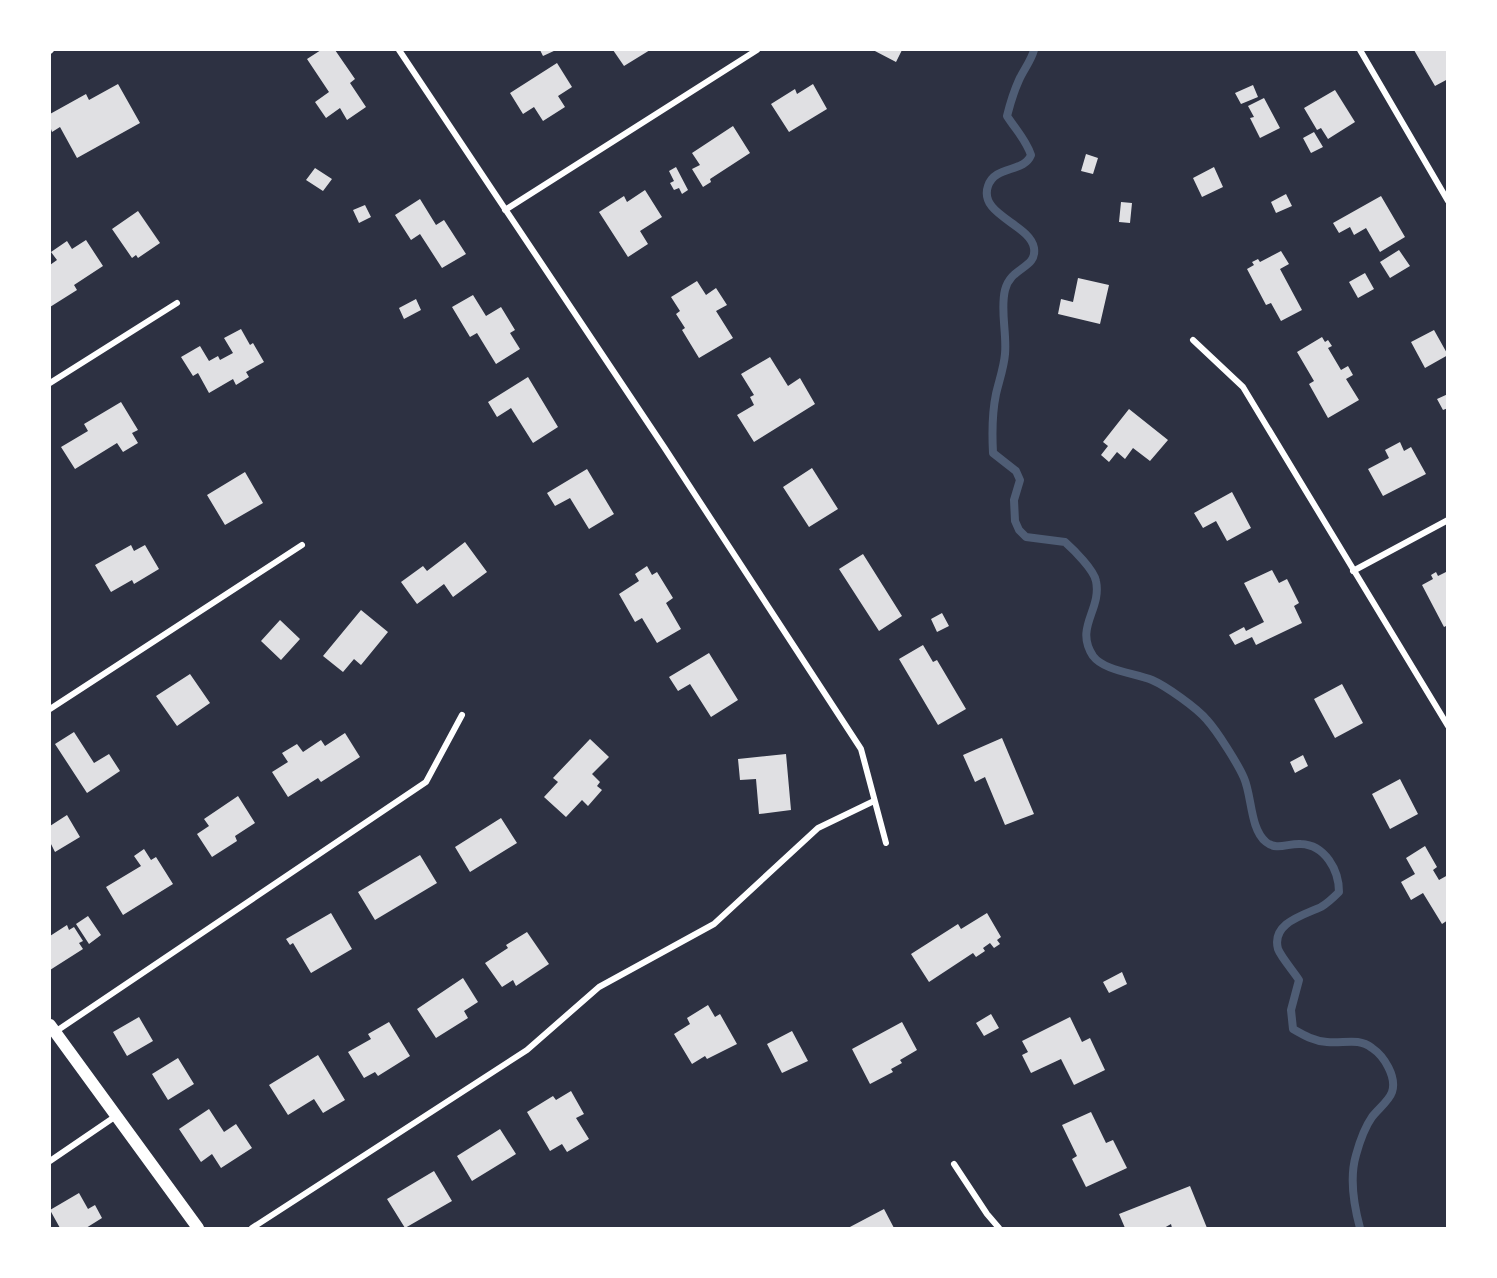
<svg xmlns="http://www.w3.org/2000/svg" width="1497" height="1278" font-family="'PT Serif',serif">
  <style>
    .lines { fill: none; stroke-linecap: round; stroke-linejoin: round }
    .stream { stroke: #4f5d75; stroke-width: 8 }
    .building { fill: #e0e0e3 }
    .minor { stroke: #fff; stroke-width: 6 }
    .secondary { stroke: #fff; stroke-width: 12 }
  </style>
  <rect width="100%" height="100%" fill="#2d3142"/>
  <g class="lines">
    <path class="stream" d="M1034 50C1031 61 1024 69 1019 80 1014 91 1010 104 1007 116 1016 130 1026 140 1031 155 1024 173 995 165 988 186 978 215 1030 224 1034 248 1037 269 1011 266 1005 290 1000 310 1007 333 1005 354 1004 367 999 381 996 394 992 413 992 434 993 453L1016 471 1020 480 1014 500 1015 521 1019 530 1026 537 1065 542C1074 550 1094 570 1096 581 1102 610 1074 627 1093 656 1104 671 1136 673 1152 680 1166 686 1197 708 1207 720 1217 731 1238 764 1244 778 1252 796 1250 829 1266 842 1277 851 1288 843 1301 844 1325 845 1339 870 1339 892 1333 898 1328 903 1321 907 1304 915 1271 923 1278 949 1281 957 1294 972 1299 980L1291 1010 1293 1029C1305 1036 1314 1041 1327 1042 1343 1044 1358 1037 1372 1048 1384 1056 1397 1077 1392 1092 1389 1101 1378 1109 1372 1117 1365 1127 1359 1144 1356 1155 1349 1179 1354 1206 1360 1228"/>
  </g>
  <path class="building" d="M321 50H335L355 79 350 83 366 107 347 120 340 108 326 118 315 102 329 92 307 59Z
    M540 50H556L543 56Z
    M613 50H650L624 66Z
    M873 50H902L896 62Z
    M1414 50H1448V79L1435 86Z
    M557 63 572 87 558 96 565 107 543 121 534 107 523 114 510 93Z
    M118 84 140 123 77 158 60 127 52 132 50 126V114L86 94 89 100Z
    M813 84 827 109 789 132 771 104 795 89 797 94Z
    M1253 85 1258 97 1241 104 1235 93Z
    M1335 90 1355 122 1328 139 1321 128 1317 130 1304 108Z
    M1264 98 1280 128 1260 138 1250 118 1254 117 1248 106Z
    M733 126 750 153 710 179 711 182 703 187 692 169 700 165 692 153Z
    M1314 132 1323 147 1311 153 1303 138Z
    M1086 154 1098 158 1093 174 1081 171Z
    M676 167 688 190 682 194 679 188 674 190 670 183 674 181 669 171Z
    M1214 167 1223 187 1202 197 1193 178Z
    M315 168 332 179 323 191 306 180Z
    M645 190 662 217 640 231 648 244 628 257 599 212 624 196 627 202Z
    M1286 194 1292 206 1276 213 1271 202Z
    M1381 196 1405 237 1380 252 1366 228 1354 235 1350 227 1339 233 1333 223Z
    M420 199 436 225 444 220 466 254 442 268 420 234 411 240 395 215Z
    M1121 202 1132 203 1130 223 1119 222Z
    M365 205 371 217 359 223 353 210Z
    M138 211 160 243 138 258 136 255 132 258 112 229Z
    M86 240 103 266 74 285 77 290 50 307V265L57 260 51 252 67 241 72 249Z
    M1399 250 1410 266 1390 278 1380 262Z
    M1281 251 1289 264 1280 269 1302 310 1281 321 1271 303 1266 305 1247 269 1254 265 1252 262 1258 259 1260 262Z
    M1365 273 1374 289 1358 298 1349 282Z
    M1078 278 1109 285 1100 324 1058 314 1061 299 1073 302Z
    M697 281 706 295 716 288 727 305 716 311 733 338 699 358 682 330 685 328 676 314 680 311 671 297Z
    M473 295 486 316 501 307 515 330 510 333 520 349 496 364 477 333 470 337 452 307Z
    M416 299 421 310 404 319 399 308Z
    M241 329 250 345 253 343 264 362 246 372 249 377 236 385 233 379 209 393 198 373 193 376 181 357 200 346 209 361 218 356 220 360 233 353 224 338Z
    M1434 330 1448 355 1425 368 1411 342Z
    M1322 337 1325 342 1328 340 1332 346 1328 348 1341 370 1348 366 1353 375 1346 379 1359 400 1328 418 1309 384 1314 381 1297 352Z
    M770 357 788 386 800 378 815 404 754 442 737 415 754 405 750 397 754 395 741 374Z
    M528 377 558 427 533 443 511 408 497 417 488 402Z
    M1448 394V408L1443 410 1437 399Z
    M121 402 138 430 132 433 138 443 123 452 117 443 75 469 61 447 88 431 84 424Z
    M1129 409 1168 440 1150 461 1133 448 1125 459 1117 452 1109 462 1101 455 1108 446 1103 442Z
    M1400 442 1404 451 1411 447 1426 474 1383 496 1368 469 1389 458 1385 450Z
    M812 468 838 509 809 527 783 487Z
    M587 469 614 514 589 529 570 498 555 506 547 493Z
    M245 472 263 503 225 525 207 495Z
    M1232 492 1251 528 1227 541 1216 521 1203 528 1194 513Z
    M465 542 487 572 453 597 444 584 417 604 401 582 423 566 427 571Z
    M131 545 134 551 145 545 159 569 134 584 132 580 111 592 95 565Z
    M863 554 902 616 879 631 839 569Z
    M647 566 652 575 657 572 673 598 666 603 681 629 657 643 642 618 635 622 619 594 639 581 635 574Z
    M1272 570 1279 583 1287 579 1299 603 1294 606 1302 623 1256 645 1252 637 1235 645 1229 635 1244 627 1246 631 1264 622 1244 583Z
    M1436 572 1438 576 1446 572 1448 575V625L1444 627 1422 585 1433 579 1431 575Z
    M361 610 388 632 361 665 354 659 343 672 323 656Z
    M942 613 949 626 937 632 931 619Z
    M280 620 300 639 281 660 261 641Z
    M923 645 933 662 937 660 966 709 938 725 899 659Z
    M709 653 738 700 711 717 690 684 678 691 669 677Z
    M190 674 210 703 177 726 156 696Z
    M1342 684 1363 723 1335 738 1314 699Z
    M74 732 94 763 109 754 120 771 87 793 55 744Z
    M345 733 360 757 321 782 318 778 288 797 272 772 288 762 282 753 297 744 303 752 321 740 325 746Z
    M1002 738 1034 814 1005 825 985 777 975 782 963 755Z
    M590 739 609 757 592 774 600 782 597 786 602 790 588 806 582 800 566 817 544 797 558 782 553 778Z
    M786 754 791 810 759 814 756 779 740 780 738 759Z
    M1303 755 1308 766 1295 773 1290 762Z
    M1400 779 1418 814 1390 829 1372 794Z
    M238 796 255 823 235 836 237 841 212 857 197 834 209 826 204 819Z
    M67 815 80 837 55 852 50 842V826Z
    M501 818 517 843 470 872 455 847Z
    M1425 846 1437 867 1433 870 1439 880 1448 875V920L1442 924 1423 893 1411 900 1401 882 1415 874 1406 858Z
    M144 849 151 860 156 857 173 884 123 915 106 887 141 866 134 856Z
    M420 855 437 883 375 920 358 892Z
    M331 913 352 949 311 973 293 943 290 945 286 939Z
    M987 913 1001 937 997 940 1000 944 994 948 990 943 983 948 985 951 976 957 973 953 929 982 911 954 958 924 961 929Z
    M88 916 101 935 89 944 76 924Z
    M67 925 69 930 74 927 83 941 79 943 83 949 50 970V936Z
    M527 932 549 964 516 986 513 980 502 987 485 963 508 948 506 945Z
    M1122 972 1127 984 1109 993 1103 982Z
    M463 978 478 1002 464 1011 468 1018 436 1038 417 1009Z
    M708 1005 715 1017 720 1014 737 1044 707 1059 705 1056 692 1064 674 1034 690 1024 687 1018Z
    M991 1014 999 1028 984 1036 976 1023Z
    M139 1017 153 1041 127 1056 113 1032Z
    M1070 1017 1082 1042 1090 1038 1105 1070 1074 1085 1061 1059 1031 1073 1022 1055 1028 1052 1022 1041Z
    M389 1022 410 1056 378 1076 375 1072 364 1078 348 1052 371 1039 368 1034Z
    M902 1022 917 1050 900 1060 902 1063 891 1069 893 1072 870 1084 852 1049Z
    M792 1031 808 1061 782 1073 767 1044Z
    M318 1055 345 1100 323 1113 314 1099 288 1115 269 1085Z
    M178 1058 194 1084 168 1100 152 1074Z
    M571 1091 584 1114 576 1118 589 1139 567 1152 562 1144 550 1151 527 1112 553 1096 556 1100Z
    M209 1109 224 1132 236 1124 252 1148 221 1168 212 1154 201 1162 179 1129Z
    M1091 1112 1106 1143 1113 1140 1127 1168 1086 1187 1072 1159 1077 1156 1062 1125Z
    M500 1129 516 1154 472 1181 457 1156Z
    M434 1171 452 1201 405 1228 387 1199Z
    M1190 1186 1207 1228H1172L1171 1224 1164 1228H1125L1119 1214Z
    M79 1193 88 1209 95 1205 102 1218 86 1228H60L50 1210Z
    M884 1209 894 1228H848Z"/>
  <g class="lines">
    <path class="minor" d="M399 50 664 447 861 749 886 843
      M1360 50 1448 201
      M50 51 51 50
      M505 210 757 50
      M1193 340 1243 387 1448 726
      M50 383 177 303
      M1353 571 1448 520
      M50 709 302 545
      M55 1032 426 782 462 715
      M50 1161 116 1116
      M954 1164 987 1214 999 1228
      M252 1228 527 1050 599 987 714 924 818 828 874 801"/>
    <path class="secondary" d="M50 1025 198 1228"/>
  </g>
  <rect width="1497" height="1278" fill="none" stroke="#ffffff" stroke-width="102"/>
</svg>
